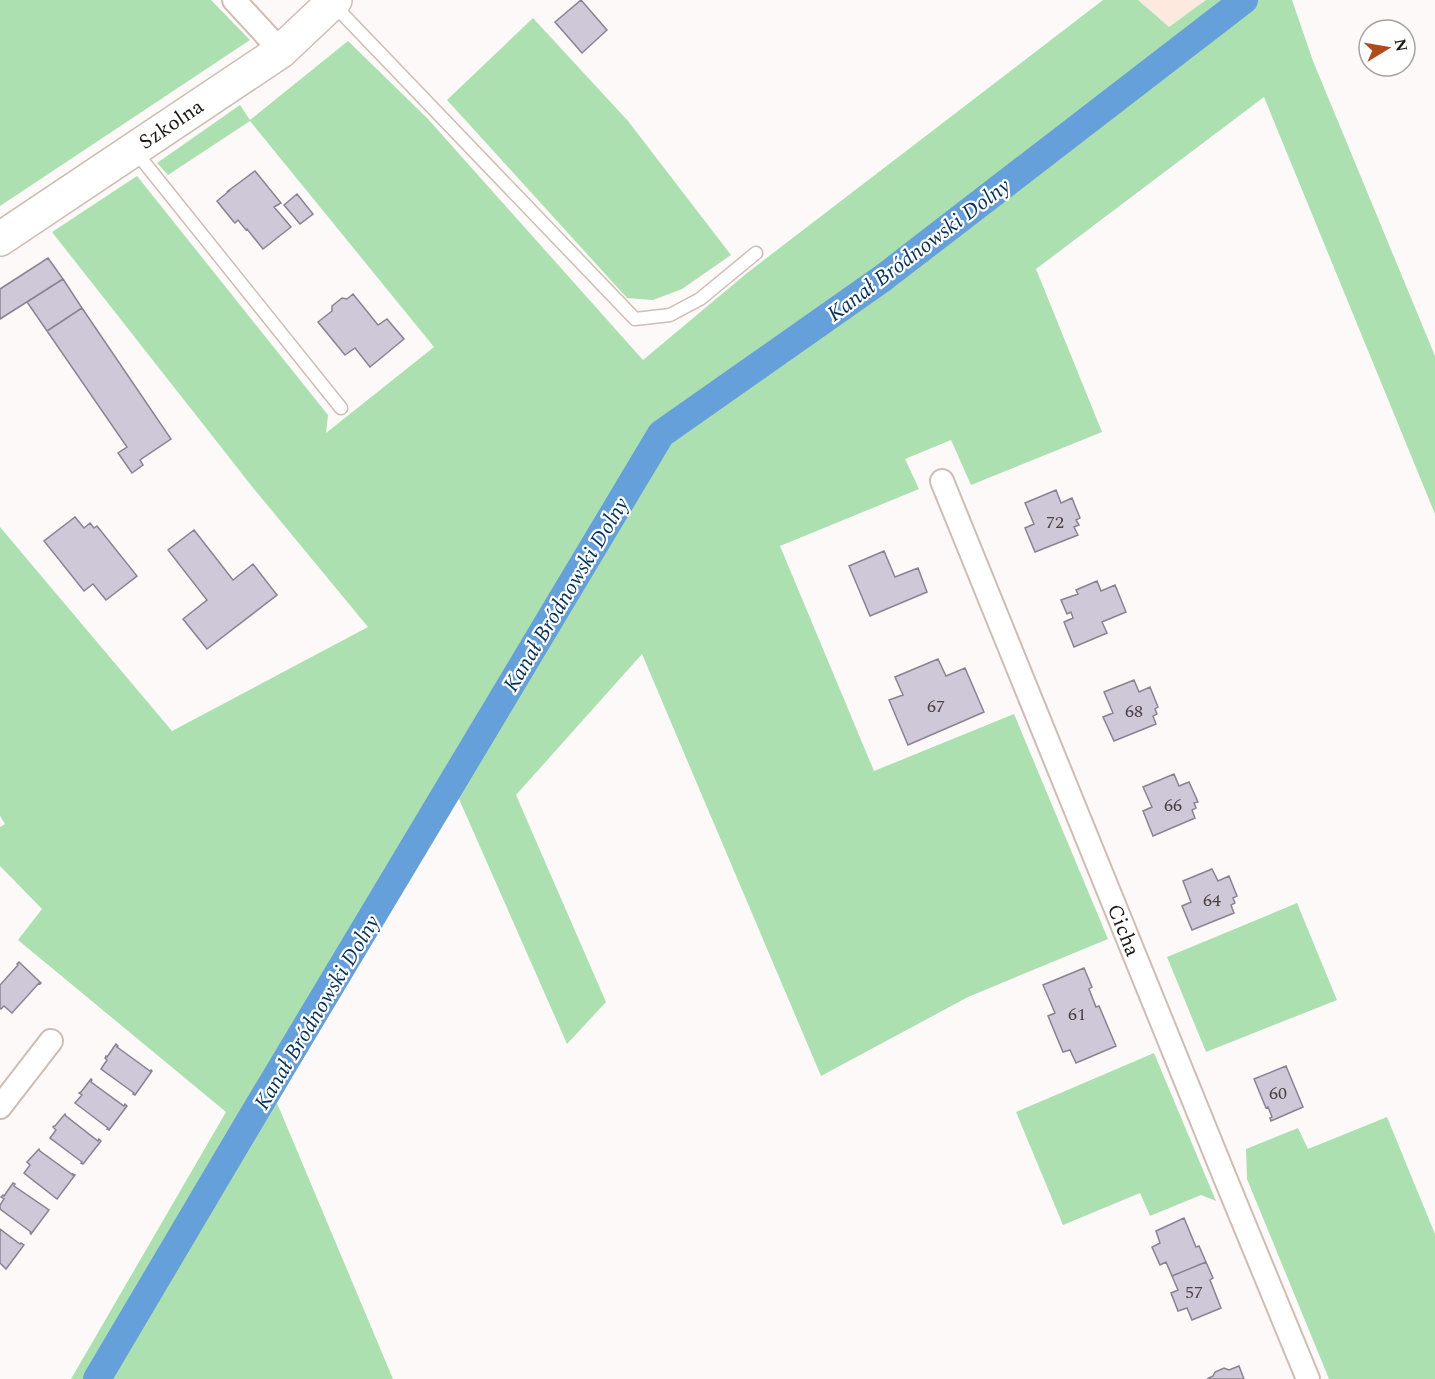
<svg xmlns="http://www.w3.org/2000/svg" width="1435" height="1379" font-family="Spectral,serif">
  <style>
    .built { fill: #fee9df }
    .green { fill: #ace0b1 }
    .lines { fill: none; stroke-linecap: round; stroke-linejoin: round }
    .canal { stroke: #66a0da; stroke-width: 28 }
    .building { fill: #cfc8d8; stroke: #898291; stroke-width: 1.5 }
    .lane-casing { stroke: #cebdb4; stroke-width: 15 }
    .street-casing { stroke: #cebdb4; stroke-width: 26 }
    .secondary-casing { stroke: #cebdb4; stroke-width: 36 }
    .lane { stroke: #fff; stroke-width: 12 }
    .street { stroke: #fff; stroke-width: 22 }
    .secondary { stroke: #fff; stroke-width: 33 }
    .labels { text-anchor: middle; stroke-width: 4.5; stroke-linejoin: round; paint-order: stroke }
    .number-label { font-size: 18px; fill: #4a4345 }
    .street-label { font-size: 21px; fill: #1d1714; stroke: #fff }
    .water-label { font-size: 22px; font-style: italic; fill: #063258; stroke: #fff }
  </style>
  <rect width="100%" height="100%" fill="#fdf9f8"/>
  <path class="built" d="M1138 0H1206L1169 27Z"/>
  <path class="green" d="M0 0H211L250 40 0 206Z
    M1103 0H1138L1169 27 1206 0H1292L1313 61 1435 356V514L1264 97 1036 269 1102 432 971 485 951 440 905 459 919 489 780 546 874 771 1014 714 1108 939 968 997 821 1076 642 654 516 795 606 1002 567 1044 455 790 277 1103 393 1379H71L226 1112 18 940 42 909 0 866V827L5 824 0 816V527L172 731 368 627 254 489 52 232 137 176 328 415 326 433 434 347 250 121 168 175 157 163 240 105 250 120 348 41 428 119 643 360 747 273Z
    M533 18 628 121 731 255 682 289 653 300 627 298 447 100Z
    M1297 903 1337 1000 1206 1052 1167 957Z
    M1154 1053 1216 1201 1201 1195 1150 1216 1140 1193 1063 1225 1016 1112Z
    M1387 1117 1435 1234V1379H1329L1247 1179 1246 1149 1298 1128 1308 1149Z"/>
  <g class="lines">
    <path class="canal" d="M97 1379 255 1112 661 434 883 278 1244 0"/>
  </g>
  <path class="building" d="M581 0 607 30 582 53 555 22Z
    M255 171 281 203 274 207 291 227 263 249 247 229 246 230 238 220 235 223 233 221 217 201 229 191H228Z
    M297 194 313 214 300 224 284 205Z
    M48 258 63 279 0 319V289Z
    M63 279 82 308 47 331 27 302Z
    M353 294 378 325 387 319 404 339 370 367 355 348 345 355 318 322 332 311V306L342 298 347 299Z
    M82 308 171 439 140 460 143 465 132 473 118 453 127 447 47 331Z
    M1056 490 1061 503 1072 498 1080 518 1076 520 1079 525 1074 527 1078 535 1035 552 1025 528 1034 524 1025 503Z
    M75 517 84 528 90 523 94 528 97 526 137 576 106 600 93 584 84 591 44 541Z
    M194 530 233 580 253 564 277 595 207 649 183 619 207 600 168 550Z
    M884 551 895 577 918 568 927 592 870 616 849 566Z
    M1097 581 1101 591 1115 585 1126 612 1102 622 1107 633 1074 647 1064 622 1073 618 1071 612 1067 614 1061 600 1078 594 1076 590Z
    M938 659 946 676 965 668 984 712 908 745 889 700 903 695 895 677Z
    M1134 680 1139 692 1150 687 1158 707 1155 709 1157 714 1153 716 1156 724 1114 741 1103 717 1113 713 1104 692Z
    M1174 774 1179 786 1189 782 1198 802 1194 803 1196 808 1192 810 1195 818 1153 836 1143 811 1152 807 1143 787Z
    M1212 869 1218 881 1229 876 1237 896 1233 898 1235 903 1231 905 1234 913 1192 930 1182 906 1191 902 1183 881Z
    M19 962 41 983 40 984 39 983 12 1013 4 1006 1 1009 0 1008V985L18 965 17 964Z
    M1084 968 1092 987 1089 989 1096 1007 1099 1006 1116 1046 1076 1063 1070 1050 1063 1052 1048 1016 1055 1013 1043 985Z
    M116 1044 118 1046 117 1047 150 1071 151 1070 152 1071 135 1095 133 1094 134 1093 101 1069 107 1060 105 1058 106 1056 107 1057Z
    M1286 1066 1303 1107 1271 1121 1270 1118 1272 1117 1268 1107 1266 1108 1254 1079Z
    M91 1079 92 1080 91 1082 124 1106 125 1104 127 1106 109 1130 107 1129 108 1128 75 1103 82 1095 79 1093 81 1092Z
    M65 1114 66 1116 98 1141 99 1139 101 1141 83 1164 81 1163 82 1162 50 1138 56 1130 53 1127 54 1126H55Z
    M39 1149 40 1151 73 1175V1174L75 1175 57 1199 24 1173 30 1165 27 1162Z
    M13 1183 15 1184 14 1186 49 1210 31 1234 30 1233 31 1232 0 1209V1205L4 1199 1 1197 3 1195 4 1196Z
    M1184 1218 1196 1247 1199 1246 1206 1262 1172 1276 1166 1262 1160 1265 1152 1247 1160 1243 1156 1231Z
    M0 1229 20 1244 21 1243 24 1245 6 1269 0 1263Z
    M1206 1262 1213 1278 1210 1280 1221 1308 1192 1320 1187 1308 1178 1311 1171 1293 1178 1290 1172 1276Z
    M1239 1366 1244 1379H1207L1213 1376 1215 1372 1224 1368 1229 1370Z"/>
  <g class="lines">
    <defs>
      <path id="lane" d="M333 4 635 319 670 315 700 299 756 253
        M135 151 341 408"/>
      <path id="street" d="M234 0 281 51
        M942 481 1226 1180 1308 1379
        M0 1107 51 1041"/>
      <path id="secondary" d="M0 239 281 51 335 0"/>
    </defs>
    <use href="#lane" class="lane-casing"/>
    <use href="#street" class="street-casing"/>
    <use href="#secondary" class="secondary-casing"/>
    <use href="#lane" class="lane"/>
    <use href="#street" class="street"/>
    <use href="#secondary" class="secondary"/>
  </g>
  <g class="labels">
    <g class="number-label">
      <text x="1055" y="528">72</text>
      <text x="936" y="712">67</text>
      <text x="1134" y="717">68</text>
      <text x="1173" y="811">66</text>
      <text x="1212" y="906">64</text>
      <text x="1077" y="1020">61</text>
      <text x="1278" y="1099">60</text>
      <text x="1194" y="1298">57</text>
    </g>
    <g class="street-label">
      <text transform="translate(171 124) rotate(-34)" y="7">Szkolna</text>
      <text transform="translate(1124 930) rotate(68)" y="7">Cicha</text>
    </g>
    <g class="water-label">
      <text transform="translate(918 249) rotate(-37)" y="8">Kanał Bródnowski Dolny</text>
      <text transform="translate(565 594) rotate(-59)" y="8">Kanał Bródnowski Dolny</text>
      <text transform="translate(316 1012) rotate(-59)" y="8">Kanał Bródnowski Dolny</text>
    </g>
  </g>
  <g transform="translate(1387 48) rotate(79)"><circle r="28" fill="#ffffff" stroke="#a5a2a1" stroke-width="1.5"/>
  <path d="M0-4.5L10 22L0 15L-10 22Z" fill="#b04c1a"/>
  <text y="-9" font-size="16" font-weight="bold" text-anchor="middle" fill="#1d1714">N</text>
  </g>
</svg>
